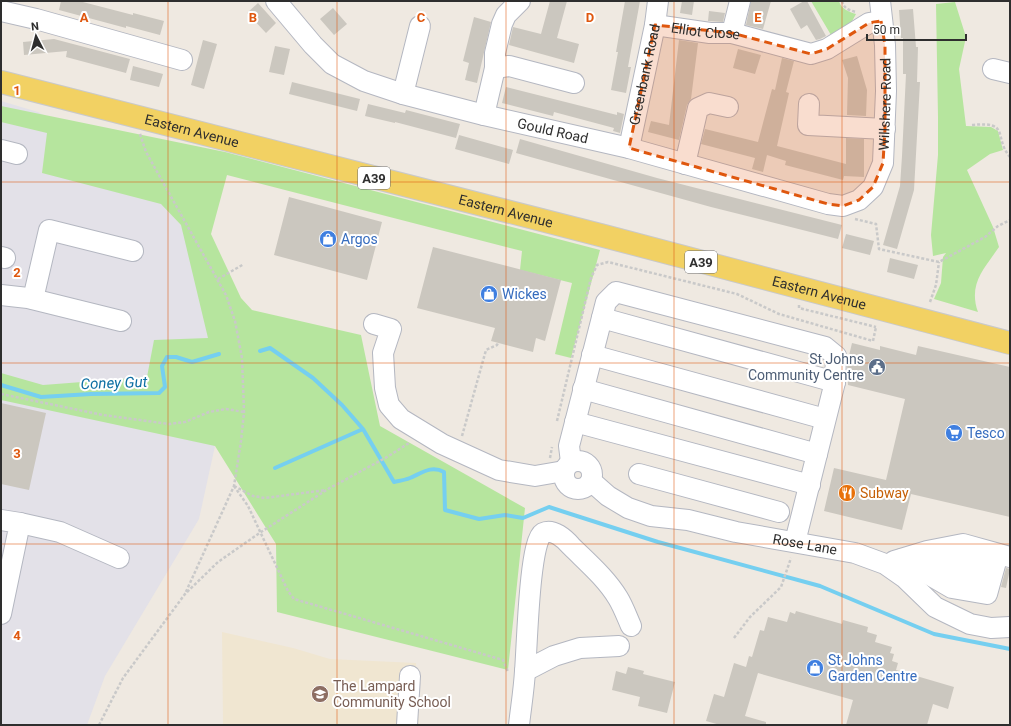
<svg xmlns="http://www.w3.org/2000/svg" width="1011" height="726" font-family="Roboto,sans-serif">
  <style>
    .industrial { fill: #e3e1e8 }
    .education { fill: #f0e6d1 }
    .green { fill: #b6e59e }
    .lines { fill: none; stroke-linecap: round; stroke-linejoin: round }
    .stream { stroke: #75cff0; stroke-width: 4 }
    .building { fill: #cbc7bf }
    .minor-casing { stroke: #b4b7c1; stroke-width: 22 }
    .major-casing { stroke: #c9c9c9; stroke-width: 24 }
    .path { stroke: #c9c9c9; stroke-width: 2.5; stroke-dasharray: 3 2; stroke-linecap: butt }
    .minor { stroke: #fff; stroke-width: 20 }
    .major { stroke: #f2d163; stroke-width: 22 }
    .marked { fill: #df570e; fill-opacity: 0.2; stroke: #df570e; stroke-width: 3; stroke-dasharray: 8 5; stroke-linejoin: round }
    .grid { fill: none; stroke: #df570e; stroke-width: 1; stroke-opacity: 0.55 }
    .labels { text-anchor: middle; stroke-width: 4; stroke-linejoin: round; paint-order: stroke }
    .shield { fill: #fff; stroke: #6d6d6d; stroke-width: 1 }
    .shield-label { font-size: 13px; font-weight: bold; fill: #2e2e2e }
    .street-label { font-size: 14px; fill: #2e2e2e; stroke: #fff }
    .shop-label { font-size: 14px; fill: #366cbe; stroke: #fff; text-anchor: start }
    .service-label { font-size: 14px; fill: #4e5e75; stroke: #fff; text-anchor: end }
    .food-label { font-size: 14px; fill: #c56008; stroke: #fff; text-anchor: start }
    .education-label { font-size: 14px; fill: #785e54; stroke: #fff; text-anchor: start }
    .water-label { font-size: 15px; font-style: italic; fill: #0d6fa3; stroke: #fff }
    .grid-label { font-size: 13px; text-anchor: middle; font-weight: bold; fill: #df570e; stroke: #fff; stroke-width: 4; stroke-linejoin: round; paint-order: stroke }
  </style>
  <rect width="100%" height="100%" fill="#efe9e1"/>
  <path class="industrial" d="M1 101 38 112 88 139 134 174 181 225 217 313 215 446 199 519 105 676 87 725H1Z"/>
  <path class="education" d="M222 632 293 648 330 659 416 663 419 725H223Z"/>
  <path class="green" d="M811 1H839C841 9 849 12 856 14L850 25 831 35Z
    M955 2 966 37 959 69 966 126 991 127 998 131 1003 150 990 154 967 170 993 227 999 247C984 269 968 284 978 312L934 299 941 283 943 257 946 253 933 256 931 235 938 155V117L936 4Z
    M1 106 225 152 600 250 571 358 555 354 572 283 520 270 522 251 227 175 211 234 241 298 252 310 361 335 380 426 525 508 508 670 277 612 276 544 215 446 1 400V373L43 385 147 377 154 340 208 338 181 225 161 204 42 173 47 133 1 122Z"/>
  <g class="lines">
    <path class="stream" d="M260 351 270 348 313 378 342 405 363 429 394 482C399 481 405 480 410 478 422 473 431 465 444 472L445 510 479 519 505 515 523 518 549 507 658 542 820 586 934 634 1010 649
      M1 385 41 397 91 394 159 393 165 387 162 366 167 357H176L192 362 219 354
      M275 468 363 429"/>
  </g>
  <path class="building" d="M61 1H79L133 15V13L164 21 160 35 126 26V28L59 10Z
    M550 1H567L557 38 579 44 574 63 509 45 513 27 541 34Z
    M625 1H640L628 67H631L626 93 611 90 618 52H616Z
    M682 1H694L692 15 680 13Z
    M751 1H771L763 29 746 25Z
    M804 1H807L826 36 820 39 816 40 807 25 801 29 790 9Z
    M258 3 276 23 266 33 247 13Z
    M333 8 347 24 334 35 320 19Z
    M913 9 916 47H918L917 82H920L914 190 897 249 883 245 900 186 902 156 906 74H903V38H901L899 10Z
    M709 11 725 13 723 22 708 21Z
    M474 17 491 22 477 83 465 80 469 63 463 61Z
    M54 39 130 59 126 73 66 57 67 51 24 55 23 42Z
    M203 40 217 44 204 89 191 85Z
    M679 40 698 43 691 99 687 105 679 140 648 132 651 121 669 125Z
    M275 46 290 49 284 75 269 72Z
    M738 49 761 55 755 74 733 68Z
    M857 56 867 90 866 116 847 115 848 78 842 60Z
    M782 58 794 61 786 92 789 93 777 146 846 164V138L864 139V177L844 176 843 180 785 165 786 161 767 155 763 172 752 169 755 158 701 144 705 129 758 142 772 89 775 90Z
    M133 66 163 74 159 87 130 80Z
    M292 82 360 99 357 111 289 94Z
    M506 87 617 115V112L624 114 620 133 613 131 614 128 554 112 553 116 502 103Z
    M368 104 405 113 406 110 460 124 456 138 395 122V123L365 116Z
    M459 135 513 150 509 164 455 149Z
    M520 139 657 178 842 225 838 239 711 207 516 153Z
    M289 197 382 222 367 280 274 255Z
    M846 234 874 241 870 255 842 248Z
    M433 247 561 280 545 341 536 338 533 352 491 341 495 328 417 308Z
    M890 258 918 265 914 279 887 272Z
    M852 343 880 350V346L916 355 918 346 1010 367V517L911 494 902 530 824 511 834 468 886 480 905 399 848 385 847 364Z
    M1 403 46 413 29 490 1 484Z
    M1006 568 1010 569 1006 588 1001 587Z
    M796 611 842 624 843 620 868 627 867 632 877 635 875 642 892 647 890 653 894 654 892 661 898 663 896 670 954 687 948 709 933 704 927 725H846L853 700 758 673 745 716 766 722V725H720L706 721 714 694 724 697 734 663 746 667 749 656 752 657 760 630 764 631 768 617 787 622 790 612 795 614Z
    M628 667 644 671 643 674 675 682 667 713 638 706 640 697 612 690 616 671 626 674Z"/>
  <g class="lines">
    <defs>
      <g id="minor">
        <path id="s1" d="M276 1 313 45 332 64 364 81 403 94 484 115 629 148 828 204 843 206 859 200 873 187 883 163 886 91 885 45 880 1"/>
        <path d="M1 11 36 19 182 60"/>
        <path id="s2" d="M655 25 710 33H732L811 54 827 49 869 23 881 21"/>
        <path d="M732 33 740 1"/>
        <path d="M495 68 509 66 574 83"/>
        <path d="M993 69 1010 73"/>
        <path d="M403 94 420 26"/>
        <path d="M809 104 808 125 885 129"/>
        <path d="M484 115 495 68V53L502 24 506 15 520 1"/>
        <path id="s3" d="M629 148 655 25 658 1"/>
        <path d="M1 150 17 154"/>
        <path d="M685 164 698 108 709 103 728 107"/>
        <path d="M1 257 5 258"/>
        <path d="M1 295 28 298 121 321"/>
        <path d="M33 299 49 230 133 251"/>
        <path d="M602 318 835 382"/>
        <path d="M374 324 391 329 383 353 385 388 389 405 401 419 442 444 499 470 535 476 564 471"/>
        <path d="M592 355 825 419"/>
        <path d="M583 389 817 454"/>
        <path d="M575 422 810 485"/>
        <circle cx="578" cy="475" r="14"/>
        <path d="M571 462 569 446 606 302 616 292 825 347 836 356 835 382 795 542"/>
        <path d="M639 474 779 512"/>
        <path id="s4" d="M591 481 608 496 628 508 651 516 688 520 736 532 855 553 885 564 905 578 935 607 970 624 991 628 1010 627"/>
        <path d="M1 520 20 523 1 614"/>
        <path d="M20 523 60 532 119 558"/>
        <path d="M935 552 994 567"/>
        <path d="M902 559 952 588 987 594 998 554"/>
        <path d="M894 561 927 551 963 544 1010 557"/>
        <path d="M920 561 990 581"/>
        <path d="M525 671 554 656 580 648 619 646"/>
        <path d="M407 725 410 676"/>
        <path d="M519 725C521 707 524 689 525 671 527 651 529 541 543 533 553 528 565 539 571 546 587 562 606 578 618 598 623 606 627 617 631 626"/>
      </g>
      <g id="major">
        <path id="s5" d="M1 82 604 236 1010 343"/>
      </g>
    </defs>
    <use href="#minor" class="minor-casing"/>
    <use href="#major" class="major-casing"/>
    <path class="path" d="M842 1C844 9 849 10 856 12
      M972 125C1011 121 993 137 1010 157
      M140 134 146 152 226 295 235 321 242 358 244 412 241 441 234 486 185 594
      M855 219 876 224 879 249 939 262 985 237 998 226 1010 220
      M218 279 244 264
      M930 302 936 285 939 262
      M799 305V308L876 327
      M1 394 103 415 169 424 185 422 209 412 226 409 244 412
      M557 421 591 278 597 265 608 262 737 294 779 314 873 341 876 327
      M462 436 486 350 497 345 498 343
      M550 458 552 447
      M234 486 248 506 288 591 294 599 503 660 508 672
      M234 486 253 496 265 498 326 490
      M734 638 750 617 781 587 791 558
      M99 725 123 678 185 594 218 562 261 532 328 489 387 457 409 443"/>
    <use href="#minor" class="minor"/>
    <use href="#major" class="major"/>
  </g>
  <path class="marked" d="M881 21 885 45V129L883 163 873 187 859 200 843 206 828 204 629 148 655 25 732 33 811 54 827 49 869 23Z"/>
  <path class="grid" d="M168 1V725M337 1V725M506 1V725M674 1V725M842 1V725M1 182H1010M1 363H1010M1 544H1010"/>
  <defs>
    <symbol id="shop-disc" viewBox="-11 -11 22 22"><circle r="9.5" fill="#3f7fe0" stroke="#fff"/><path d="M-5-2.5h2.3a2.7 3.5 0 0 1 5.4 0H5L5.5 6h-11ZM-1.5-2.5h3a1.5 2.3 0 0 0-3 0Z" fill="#fff"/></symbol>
    <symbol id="civic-disc" viewBox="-11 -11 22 22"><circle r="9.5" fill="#5c6f8a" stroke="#fff"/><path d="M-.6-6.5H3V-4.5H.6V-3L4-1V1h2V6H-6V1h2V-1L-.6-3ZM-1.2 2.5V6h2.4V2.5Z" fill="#fff"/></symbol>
    <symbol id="supermarket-disc" viewBox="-11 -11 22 22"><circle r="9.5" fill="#3f7fe0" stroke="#fff"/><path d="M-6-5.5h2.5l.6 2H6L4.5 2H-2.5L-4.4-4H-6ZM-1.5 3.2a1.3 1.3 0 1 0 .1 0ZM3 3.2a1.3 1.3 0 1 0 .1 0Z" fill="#fff"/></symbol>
    <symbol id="restaurant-disc" viewBox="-11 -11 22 22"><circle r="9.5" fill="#e8710a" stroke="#fff"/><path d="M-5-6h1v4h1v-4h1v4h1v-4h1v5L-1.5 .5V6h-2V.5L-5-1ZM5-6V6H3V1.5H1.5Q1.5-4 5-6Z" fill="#fff"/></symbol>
    <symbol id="school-disc" viewBox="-11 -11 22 22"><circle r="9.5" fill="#8d6e63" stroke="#fff"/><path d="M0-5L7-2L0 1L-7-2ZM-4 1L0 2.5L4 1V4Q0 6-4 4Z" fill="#fff"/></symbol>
  </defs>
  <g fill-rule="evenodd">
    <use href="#shop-disc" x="318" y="229" width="20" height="20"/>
    <use href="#shop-disc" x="479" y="284" width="20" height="20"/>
    <use href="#civic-disc" x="867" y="357" width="20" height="20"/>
    <use href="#supermarket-disc" x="944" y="423" width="20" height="20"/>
    <use href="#restaurant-disc" x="837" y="483" width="20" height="20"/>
    <use href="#shop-disc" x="805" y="658" width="20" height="20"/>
    <use href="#school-disc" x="310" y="684" width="20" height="20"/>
  </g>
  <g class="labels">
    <g class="shield">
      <rect x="358" y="167" width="32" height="22" rx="3"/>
      <rect x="685" y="251" width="32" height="22" rx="3"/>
    </g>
    <g class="shield-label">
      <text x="374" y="183">A39</text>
      <text x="701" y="267">A39</text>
    </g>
    <g class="street-label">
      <text dy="5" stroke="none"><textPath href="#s2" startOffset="51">Elliot Close</textPath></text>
      <text dy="5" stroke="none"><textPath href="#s3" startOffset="75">Greenbank Road</textPath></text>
      <text dy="5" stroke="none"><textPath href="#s1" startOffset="737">Willshere Road</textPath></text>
      <text dy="5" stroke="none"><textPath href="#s1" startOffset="316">Gould Road</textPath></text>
      <text dy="5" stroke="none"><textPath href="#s5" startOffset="197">Eastern Avenue</textPath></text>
      <text dy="5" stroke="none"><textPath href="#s5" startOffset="521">Eastern Avenue</textPath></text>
      <text dy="5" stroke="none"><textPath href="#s5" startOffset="845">Eastern Avenue</textPath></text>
      <text dy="5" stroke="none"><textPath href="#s4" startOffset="227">Rose Lane</textPath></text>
    </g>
    <g class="shop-label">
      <text x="341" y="244">Argos</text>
      <text x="502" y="299">Wickes</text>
      <text x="967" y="438">Tesco</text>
      <text x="828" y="665">St Johns<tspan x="828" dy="16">Garden Centre</tspan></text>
    </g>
    <g class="service-label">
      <text x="864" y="364">St Johns<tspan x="864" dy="16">Community Centre</tspan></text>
    </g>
    <g class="food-label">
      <text x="860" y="498">Subway</text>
    </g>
    <g class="education-label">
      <text x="333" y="691">The Lampard<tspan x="333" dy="16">Community School</tspan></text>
    </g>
    <g class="water-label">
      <text transform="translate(114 383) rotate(-2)" y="5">Coney Gut</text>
    </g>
  </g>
  <g class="grid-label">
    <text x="84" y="22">A</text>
    <text x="253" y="22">B</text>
    <text x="421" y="22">C</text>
    <text x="590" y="22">D</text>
    <text x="758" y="22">E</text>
    <text x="17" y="95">1</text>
    <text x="17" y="277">2</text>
    <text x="17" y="458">3</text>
    <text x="17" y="640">4</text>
  </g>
  <rect width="1011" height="726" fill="none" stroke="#2e2e2e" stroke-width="4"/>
  <g transform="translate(36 36) rotate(354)" stroke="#ffffff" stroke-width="3" paint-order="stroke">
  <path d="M0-3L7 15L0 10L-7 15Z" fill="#2e2e2e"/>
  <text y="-6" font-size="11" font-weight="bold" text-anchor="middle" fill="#2e2e2e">N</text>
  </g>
  <path d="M867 34v6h99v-6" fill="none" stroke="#2e2e2e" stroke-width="2"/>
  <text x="873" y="34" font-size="12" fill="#2e2e2e" stroke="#ffffff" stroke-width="3" paint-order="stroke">50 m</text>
</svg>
